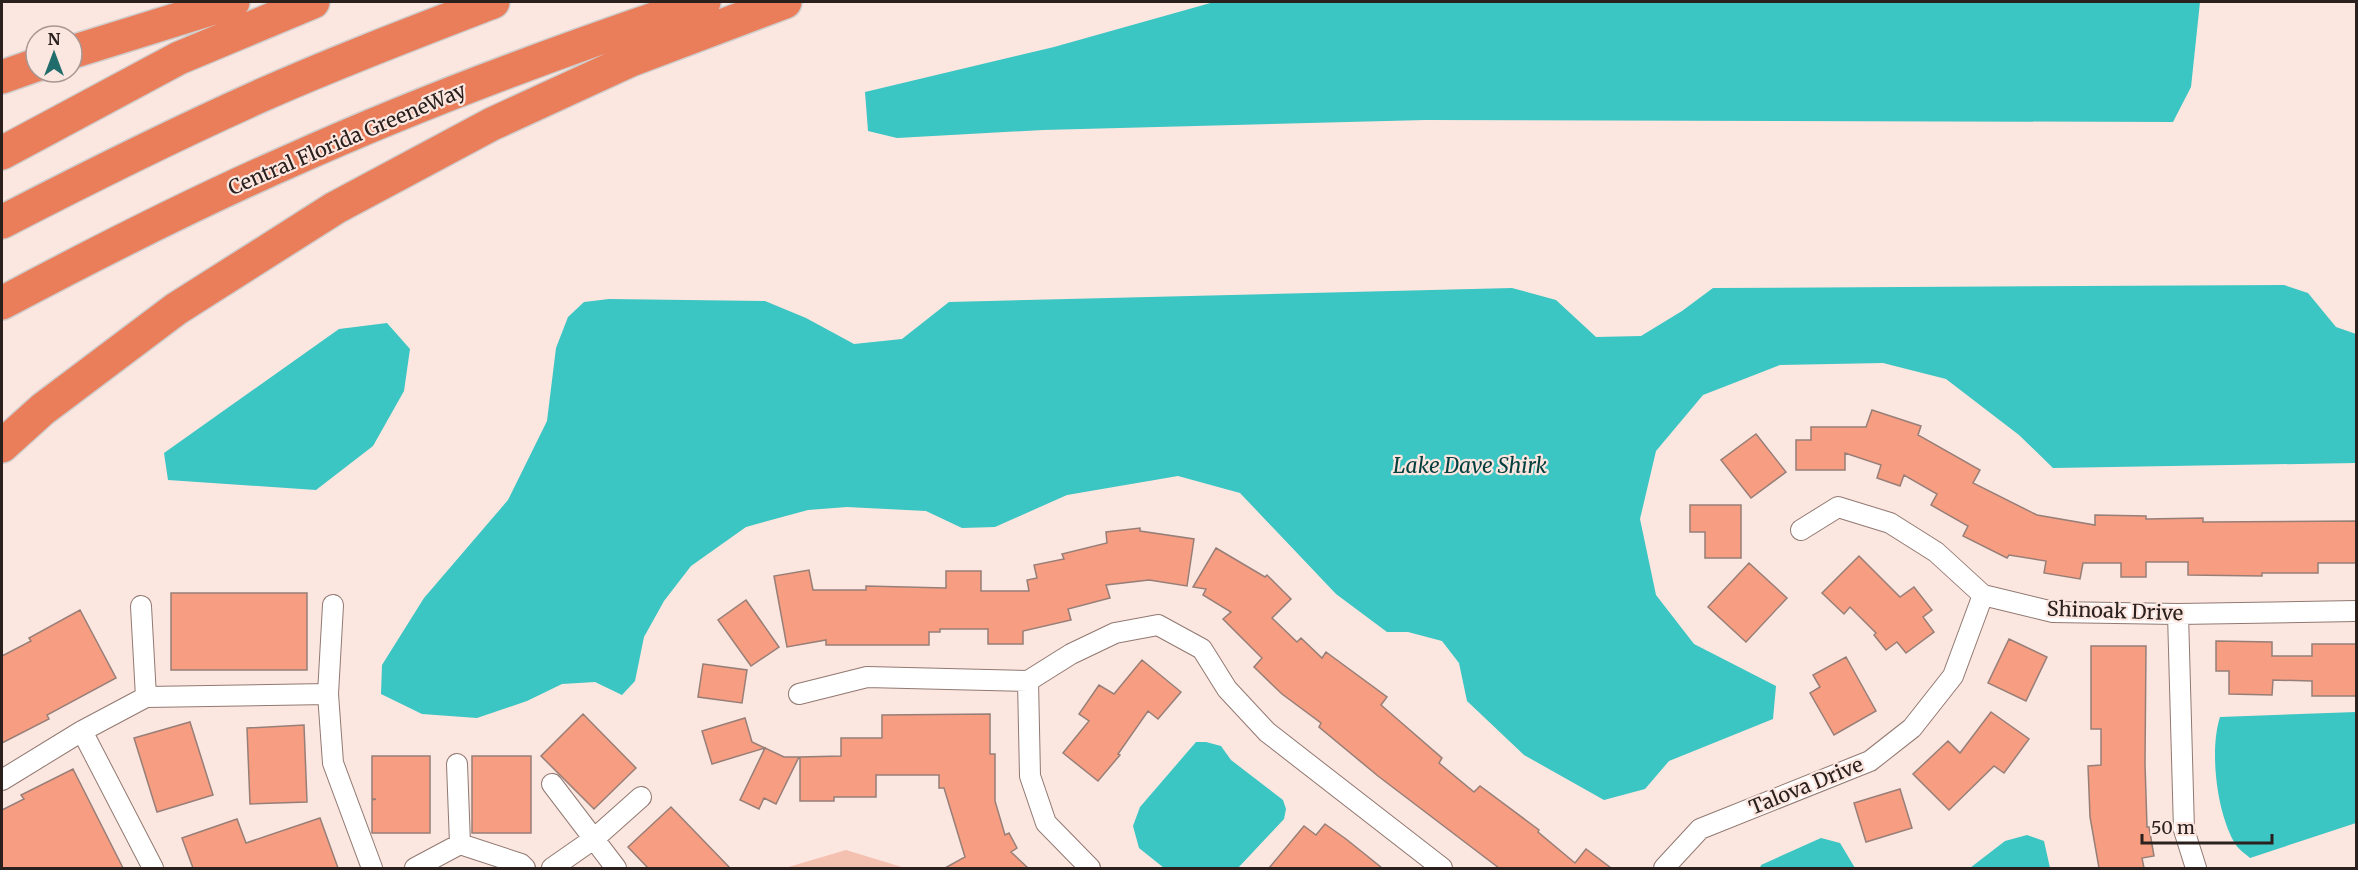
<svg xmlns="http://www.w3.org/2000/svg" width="2358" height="870" font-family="Merriweather,serif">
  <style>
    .green { fill: #f4c0b0 }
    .water { fill: #3bc5c3 }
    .building { fill: #f79d81; stroke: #977f78; stroke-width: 1.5 }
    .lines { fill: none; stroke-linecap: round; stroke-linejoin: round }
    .minor-casing { stroke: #917971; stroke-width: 22 }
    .motorway-casing { stroke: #d0cecd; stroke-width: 36 }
    .minor { stroke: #fff; stroke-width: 20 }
    .motorway { stroke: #ea7d5a; stroke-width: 33 }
    .labels { text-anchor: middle; stroke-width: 4.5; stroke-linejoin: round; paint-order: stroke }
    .street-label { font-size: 20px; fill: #2a201d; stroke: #fce6e0 }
    .water-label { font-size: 21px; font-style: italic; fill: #003f3e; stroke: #fce6e0 }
  </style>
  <rect width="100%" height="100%" fill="#fce6e0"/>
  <path class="green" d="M846 850 905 868H785Z"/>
  <path class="water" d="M1214 2H2200L2191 87 2173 122 1425 120 1043 130 897 138 868 131 865 92 1054 47Z
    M2284 285 2308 293 2336 327 2356 334V463L2053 468 2019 435 1946 379 1883 363 1780 365 1703 395 1656 451 1640 519 1656 595 1694 644 1776 686 1773 719 1669 761 1645 789 1604 800 1524 755 1467 701 1459 663 1442 641 1408 632H1387L1336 594 1240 493 1178 476 1067 495 995 527 962 528 926 511 847 507 808 510 746 527 691 566 664 601 644 637 635 681 622 695 595 682 562 684 527 701 477 718 422 714 381 694 382 665 424 598 508 500 547 421 556 348 568 317 584 302 609 299 765 301 806 318 854 344 902 339 949 302 1512 288 1556 300 1596 337 1641 336 1682 311 1713 288Z
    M387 323 410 349 404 391 373 446 316 490 168 480 164 453 339 329Z
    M2356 712V823L2250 858C2246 854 2239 850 2236 845 2217 815 2209 751 2220 717Z
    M1196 742H1206L1221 746 1231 760 1283 800 1286 809 1284 819 1238 868H1164L1139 848 1133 826 1140 807Z
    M2027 835 2044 841 2050 868H1970L2005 841Z
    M1821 838 1840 843 1855 868H1760L1761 865Z"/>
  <path class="building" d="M1872 410 1921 426 1918 435 1980 470 1973 483 2037 515 2095 525V515L2146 516V519L2203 518V522L2356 521V563H2318V573H2262V576L2188 575V562H2146V577H2121V563H2083L2080 579 2044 573 2046 561 2009 555 2007 558 1963 536 1968 526 1931 505 1937 494 1904 475 1900 486 1877 478 1881 465 1845 453V470H1796V440H1811V427H1866Z
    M1756 434 1786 472 1751 498 1721 460Z
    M1690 505H1741V558H1705V532H1690Z
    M1140 528V531L1194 539 1187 586 1149 580 1106 585 1110 598 1068 609 1071 620 1023 631V644H988V629H940V632H929V645H826V640L787 647 774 576 809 570 813 590H866V586L946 588V571H981V591H1029L1027 580 1037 578 1034 565 1064 559 1062 554 1107 543 1106 532Z
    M1216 548 1265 577 1267 575 1291 599 1272 618 1297 642 1301 638 1322 658 1326 652 1387 697 1381 705 1442 758 1439 763 1474 792 1480 786 1539 830 1538 832 1575 863 1586 849 1611 868H1499L1378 776 1319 727 1321 723 1282 694 1254 667 1262 658 1223 619 1231 612 1203 595 1206 589 1193 587Z
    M1859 556 1900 597 1914 587 1932 610 1923 617 1934 632 1906 653 1897 642 1886 650 1874 635 1876 633 1850 607 1844 614 1822 593Z
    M1749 563 1787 598 1746 642 1708 607Z
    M171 593H307V670H171Z
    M746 600 779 647 751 666 718 620Z
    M80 610 116 678 47 715 49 719 2 743V656L31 641 29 638Z
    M2009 639 2047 657 2026 701 1988 683Z
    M2216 641 2272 642V656H2312V644H2356V696H2312V681L2273 680 2272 695 2229 694V671H2216Z
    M2091 646H2146L2145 764 2147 827H2149L2154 856 2142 858 2144 868H2099L2090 817 2088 766 2101 765V729H2091Z
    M1846 657 1876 711 1834 735 1810 693 1820 687 1813 675Z
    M1142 660 1181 692 1158 719 1148 711 1118 754 1120 755 1098 781 1063 753 1089 721 1079 714 1099 685 1114 694Z
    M703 664 747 670 742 703 698 697Z
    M1991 712 2029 739 2004 773 1994 766 1949 810 1913 774 1948 741 1960 753Z
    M583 714 636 768 594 809 541 756Z
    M990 714V754H995V801L1005 835 1009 833 1017 848 1011 852 1028 868H945L965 857 944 788H939V775H876V797H834V801H800V757L841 756V738H882V715Z
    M745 718 752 742 784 757H799L776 804 764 798 759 809 740 800 765 748 712 764 702 731Z
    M190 722 213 795 157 812 134 738Z
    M304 725 307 802 250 804 247 728Z
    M372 756H430V833H372V800L376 799H372Z
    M472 756H531V833H472Z
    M73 769 123 868H2V810L24 799 21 795Z
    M1900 789 1912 828 1866 842 1854 803Z
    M671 807 730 868H648L628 847Z
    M320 818 338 868H193L182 838 237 819 246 843Z
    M1325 824 1346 839 1382 868H1269L1304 826 1316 835Z"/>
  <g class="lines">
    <defs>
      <path id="minor" d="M1801 530 1838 507 1890 523 1936 552 1983 595 2053 612 2178 614 2356 611
        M141 606 146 697
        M2178 614 2184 830 2196 868
        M1028 681 1030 776 1046 823 1090 868
        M328 694 333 605
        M799 694 867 677 1028 681 1071 654 1115 633 1158 625 1202 649 1227 689 1267 732 1442 868
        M82 731 153 868
        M457 764 460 844
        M2 780 82 731 146 697 328 694 333 763 372 868
        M552 784 616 868
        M415 868 460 844 521 864 525 868
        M552 868 595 838 641 797
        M1664 868 1700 829 1870 761 1912 728 1953 676 1983 595"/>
      <path id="motorway" d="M72 52 233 2
        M2 77 36 65
        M2 153 179 58 313 2
        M2 222C87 178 173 135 260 96 336 62 415 32 493 2
        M2 303C96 253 192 204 290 161 425 100 564 49 704 2
        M2 446 43 409 176 309 335 208 492 124 631 60 785 2"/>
    </defs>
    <use href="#minor" class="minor-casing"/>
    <use href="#motorway" class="motorway-casing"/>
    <use href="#minor" class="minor"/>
    <use href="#motorway" class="motorway"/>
  </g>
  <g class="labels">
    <g class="street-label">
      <text transform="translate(347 139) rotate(-23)" y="7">Central Florida GreeneWay</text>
      <text transform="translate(2115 611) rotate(2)" y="7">Shinoak Drive</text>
      <text transform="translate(1806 786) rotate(-22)" y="7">Talova Drive</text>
    </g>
    <g class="water-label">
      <text x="1470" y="473">Lake Dave Shirk</text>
    </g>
  </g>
  <rect width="2358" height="870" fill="none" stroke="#2a201d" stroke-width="6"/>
  <g transform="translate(54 54)"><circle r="28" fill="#fce6e0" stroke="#a89792" stroke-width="1.5"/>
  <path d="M0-4.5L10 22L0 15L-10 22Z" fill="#216d6b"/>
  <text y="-9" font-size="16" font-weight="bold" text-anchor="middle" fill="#2a201d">N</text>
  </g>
  <path d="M2142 834v9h130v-9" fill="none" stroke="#2a201d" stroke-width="3"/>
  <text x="2151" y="834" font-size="18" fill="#2a201d" stroke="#fce6e0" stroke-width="4.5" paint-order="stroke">50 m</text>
</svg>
